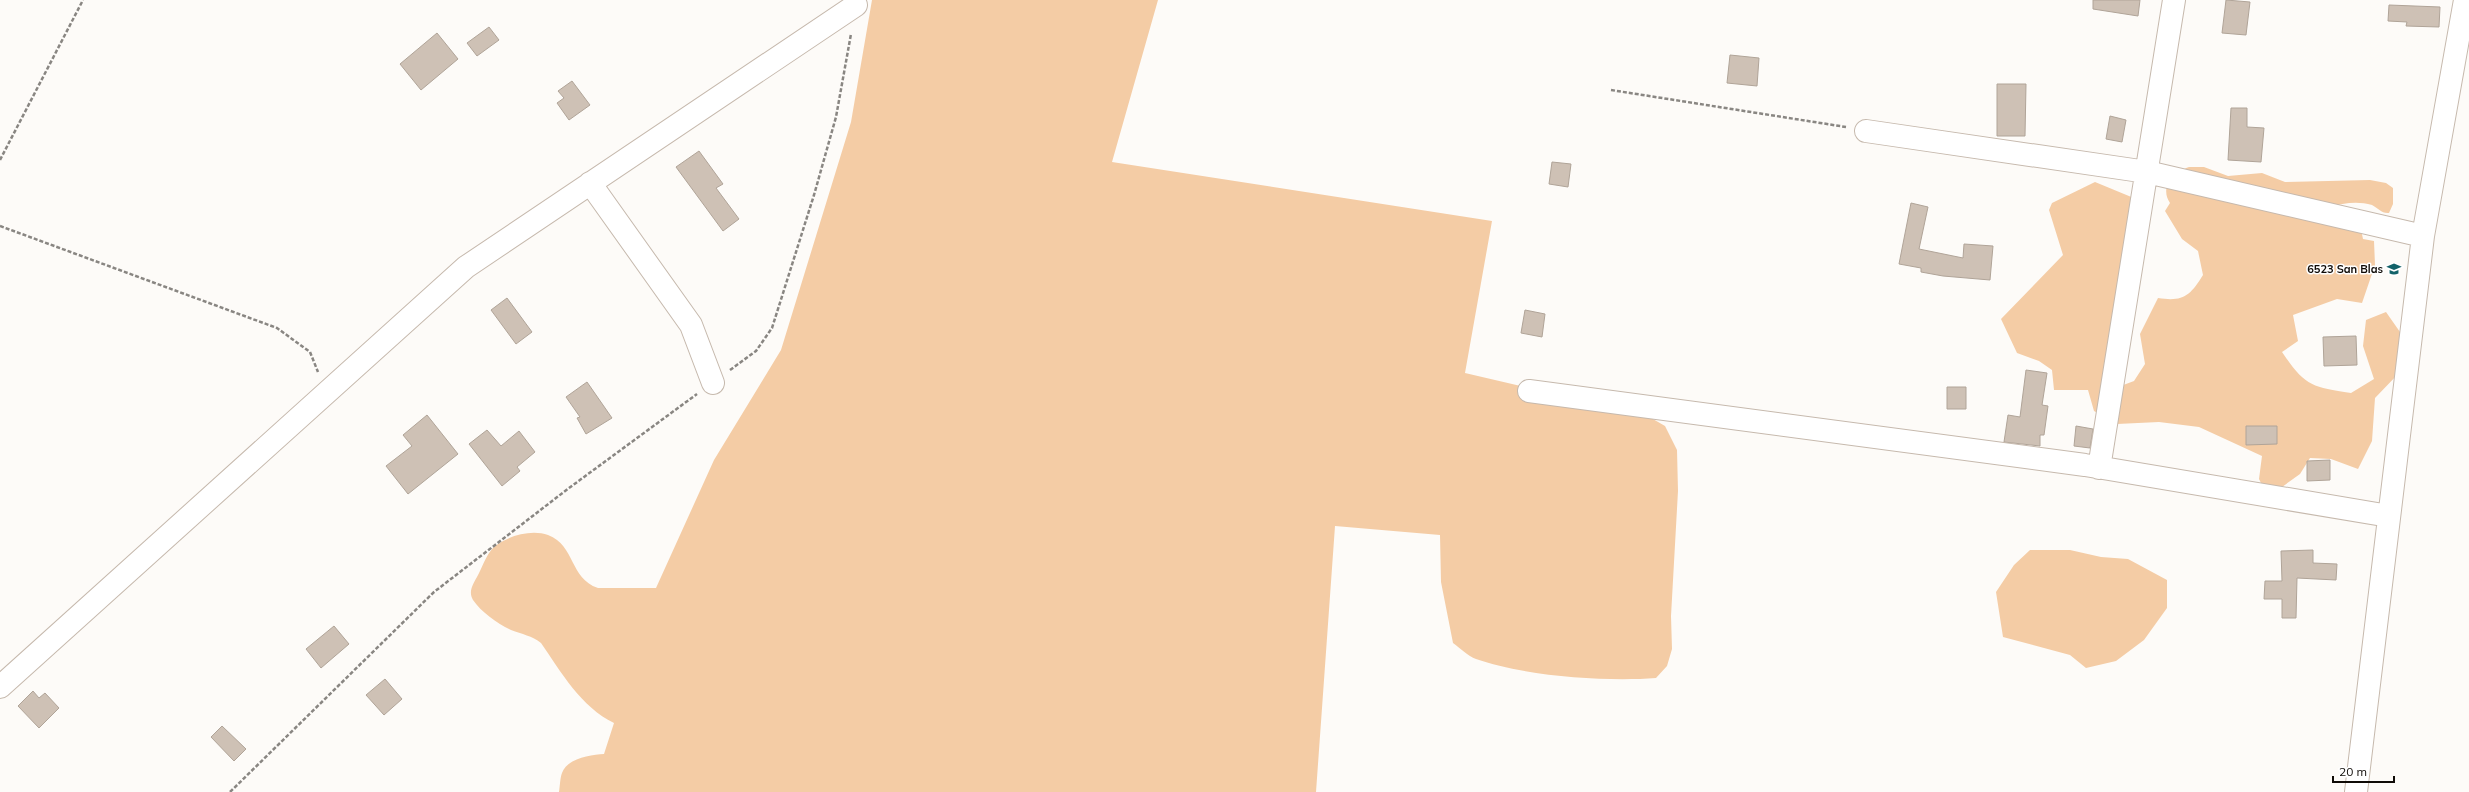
<svg xmlns="http://www.w3.org/2000/svg" width="2469" height="792" font-family="Mulish,sans-serif">
  <style>
    .green { fill: #f4cca5 }
    .building { fill: #cec1b5; stroke: #b0a498 }
    .lines { fill: none; stroke-linecap: round; stroke-linejoin: round }
    .street-casing { stroke: #c6b9ad; stroke-width: 24 }
    .path { stroke: #898682; stroke-width: 2.5; stroke-dasharray: 4 2; stroke-linecap: butt }
    .street { stroke: #fff; stroke-width: 22 }
    .labels { text-anchor: middle; stroke-width: 3; stroke-linejoin: round; paint-order: stroke }
    .poi-label { font-size: 11px; font-weight: bold; fill: #0f0b07; stroke: #fff; text-anchor: end }
  </style>
  <rect width="100%" height="100%" fill="#fdfbf8"/>
  <path class="green" d="M872 0H1158L1112 162 1492 221 1465 373 1646 415 1665 426 1677 450 1678 491 1671 616 1672 649 1667 666 1656 678C1605 682 1524 676 1476 659 1468 656 1460 648 1453 643L1441 582 1440 535 1335 526 1316 792H559C560 786 560 778 562 773 567 758 591 755 604 754L614 723C581 707 561 672 541 643 532 636 522 634 511 630 498 624 481 612 473 600 468 592 473 584 477 577 482 568 486 555 493 548 506 536 531 529 548 535 576 546 569 578 598 588H656L714 460 781 350 851 122Z
    M2189 167H2204L2228 176 2262 173 2285 182 2370 180 2386 183 2393 188V204L2389 213C2382 214 2378 208 2372 205 2358 201 2343 203 2330 207L2360 225 2363 239 2374 241 2375 265 2362 303 2337 299 2293 315 2298 341 2282 352C2305 386 2311 387 2351 393L2374 379 2363 346 2366 320 2386 312 2400 332V372L2375 398 2372 441 2358 469 2331 459 2310 458 2300 474 2268 497 2259 479 2262 456 2199 427 2159 422 2117 424 2094 411 2088 390H2054L2052 370 2039 361 2017 353 2001 319 2063 255 2049 210 2052 203 2095 182 2141 201 2118 387 2134 381 2145 364 2140 334 2158 298C2183 302 2190 296 2203 275L2198 251 2182 239 2165 211 2170 203C2159 187 2174 172 2189 167Z
    M2030 550H2070L2101 557 2128 559 2167 580V608L2144 640 2116 661 2086 668 2070 655 2003 637 1996 592 2014 565Z"/>
  <path class="building" d="M2093 0H2140L2138 16 2093 9Z
    M2226 0 2250 2 2246 35 2222 33Z
    M2389 5 2440 7 2439 27 2406 26 2407 22 2388 21Z
    M489 27 499 40 477 56 467 43Z
    M437 33 458 59 421 90 400 64Z
    M1730 55 1759 58 1757 86 1727 83Z
    M572 81 590 105 569 120 557 103 564 98 558 91Z
    M1997 84H2026L2025 136H1997Z
    M2231 108H2247V127L2264 128 2261 162 2228 160Z
    M2110 116 2126 120 2122 142 2106 139Z
    M699 151 723 184 716 188 739 219 723 231 676 167Z
    M1552 162 1571 164 1568 187 1549 184Z
    M1911 203 1928 207 1919 249 1963 258 1964 244 1993 246 1990 280 1943 276 1921 272V268L1899 264Z
    M507 298 532 332 516 344 491 310Z
    M1525 310 1545 314 1542 337 1521 333Z
    M2356 336 2357 365 2324 366 2323 337Z
    M2026 370 2047 373 2042 405 2048 406 2044 435H2040V446L2004 442 2008 415 2020 417Z
    M587 382 612 418 586 434 577 418 580 417 566 397Z
    M1947 387H1966V409H1947Z
    M427 415 458 454 408 494 386 466 412 446 403 435Z
    M2076 426 2093 429 2090 448 2074 446Z
    M2246 426H2277V444L2246 445Z
    M487 430 501 446 519 431 535 452 517 467 520 471 502 486 469 444Z
    M2330 460V480L2307 481V461Z
    M2313 550V563L2337 564 2336 580 2297 578 2296 618H2282V599H2264L2265 581H2282L2281 551Z
    M334 626 349 644 321 668 306 649Z
    M385 679 402 699 384 715 366 695Z
    M33 691 39 698 45 693 59 708 39 728 18 706Z
    M222 726 246 749 234 761 211 737Z"/>
  <g class="lines">
    <defs>
      <path id="street" d="M1866 131 2147 172 2423 236
        M590 183 691 325 713 383
        M1529 391 2085 465 2389 516
        M2099 468 2174 0
        M0 687 466 267 856 5
        M2356 792 2423 236 2465 0"/>
    </defs>
    <use href="#street" class="street-casing"/>
    <path class="path" d="M1611 90 1846 127
      M0 160 83 0
      M0 226 277 328 310 352 318 372
      M730 370 756 351 772 328 814 195 836 117 851 34
      M230 792 434 592 569 488 697 394"/>
    <use href="#street" class="street"/>
  </g>
  <defs>
    <symbol id="school-bare" viewBox="-9 -9 18 18"><path d="M0-5L7-2L0 1L-7-2ZM-4 1L0 2.5L4 1V4Q0 6-4 4Z" fill="#126269" stroke="#fff" stroke-width="2.5" paint-order="stroke"/></symbol>
  </defs>
  <g fill-rule="evenodd">
    <use href="#school-bare" x="2384" y="259" width="20" height="20"/>
  </g>
  <g class="labels">
    <g class="poi-label">
      <text x="2383" y="273">6523 San Blas</text>
    </g>
  </g>
  <path d="M2333 776v6h61v-6" fill="none" stroke="#0f0b07" stroke-width="2"/>
  <text x="2339" y="776" font-size="12" fill="#0f0b07" stroke="#ffffff" stroke-width="3" paint-order="stroke">20 m</text>
</svg>
